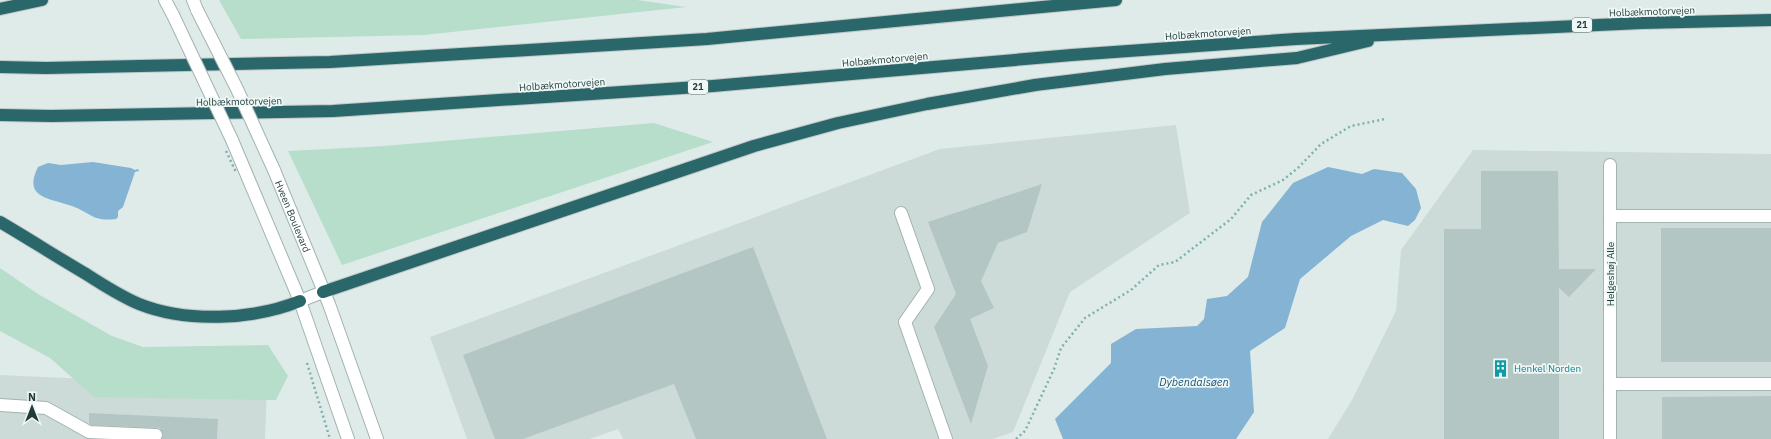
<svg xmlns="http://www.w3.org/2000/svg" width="1771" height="439" font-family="'IBM Plex Sans',sans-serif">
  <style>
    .built { fill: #cddbd8 }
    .green { fill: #b7decb }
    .water { fill: #84b3d4 }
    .building { fill: #b4c6c3 }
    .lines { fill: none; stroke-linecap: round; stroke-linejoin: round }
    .minor-casing { stroke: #a2b3b2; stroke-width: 14 }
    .highway-casing { stroke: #c0c8c8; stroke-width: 14 }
    .path { stroke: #7eb0ad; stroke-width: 2.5; stroke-dasharray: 2 3; stroke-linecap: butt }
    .minor { stroke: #fff; stroke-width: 12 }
    .highway { stroke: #2a676a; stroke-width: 12 }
    .minor-bridge-casing { stroke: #a2b3b2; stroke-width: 14; stroke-linecap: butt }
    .path-bridge { stroke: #7eb0ad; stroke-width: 2.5; stroke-dasharray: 2 3; stroke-linecap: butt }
    .minor-bridge { stroke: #fff; stroke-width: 12 }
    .labels { text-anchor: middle; stroke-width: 3.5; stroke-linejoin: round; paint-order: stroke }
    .shield { fill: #f0f8f6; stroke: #5e7474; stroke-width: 1 }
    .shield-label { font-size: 9px; font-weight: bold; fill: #1f3c3c }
    .street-label { font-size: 10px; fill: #1f3c3c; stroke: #f0f8f6 }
    .culture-label { font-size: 10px; fill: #0d838f; stroke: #f0f8f6; text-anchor: start }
    .water-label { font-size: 11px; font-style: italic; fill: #17517a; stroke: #f0f8f6 }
  </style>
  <rect width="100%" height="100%" fill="#dfebe9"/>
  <path class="built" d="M1176 125 1190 213 1070 292 1013 432 993 439H623L618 429 590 439H467L430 337 940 149Z
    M1473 150 1771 154V439H1328L1352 400 1396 311 1401 250Z
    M0 375 267 387 265 439H0Z"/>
  <path class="green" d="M219 0H637L686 7 424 35 241 39Z
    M654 123 713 142 342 265 288 151 384 146Z
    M0 268 38 294 112 336 143 347 268 345 288 376 276 400 94 397 50 358 0 331Z"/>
  <path class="water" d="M93 162 131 168 135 170 138 169 139 171 135 172 123 207 118 211V217L116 219C93 222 91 213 72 206 51 198 22 199 38 167L48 163 61 165Z
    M1328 167 1362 174 1374 169 1402 173 1416 189 1421 208 1415 220 1408 226 1383 220 1351 236 1300 279 1285 328 1250 351 1254 412 1236 439H1063L1055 419 1111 363V344L1136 329 1197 326 1204 319 1207 299 1227 296 1248 277 1262 222 1293 183Z"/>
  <path class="building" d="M1481 171H1558L1559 269H1596L1569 297 1559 288V439H1444V229H1481Z
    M1042 184 1027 232 998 243 981 281 994 308 970 319 988 366 971 424 934 327 956 294 928 222Z
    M1661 228H1771V362H1661Z
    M753 247 827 439H696L674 384 523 439H495L463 355Z
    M1771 396V439H1662V397Z
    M89 413 218 419 217 439H162L163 435 160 428 91 425 89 423Z"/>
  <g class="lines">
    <defs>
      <g id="minor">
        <path d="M165 0 173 15"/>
        <path d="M193 0 197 10"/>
        <path d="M232 140 300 301 348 439"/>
        <path d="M1610 165V439"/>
        <path id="s1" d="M274 170 329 304 377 439"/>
        <path d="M901 213 928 289 905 322 946 439"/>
        <path d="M1610 216H1771"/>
        <path d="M300 301 323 292"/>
        <path d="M1610 384H1771"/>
        <path d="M0 405 46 408 89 432 156 435"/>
      </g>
      <path id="highway" d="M0 9 42 0
        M0 67 46 68 330 62 707 39 1116 0
        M0 115 51 116 333 111 713 86 1072 55 1296 39 1641 23 1771 20
        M0 222C29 239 57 257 86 274 103 285 120 296 139 304 187 323 253 320 300 301
        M323 292 754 146 838 123 927 104 1035 85 1165 69 1297 58 1368 41"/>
    </defs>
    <use href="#minor" class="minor-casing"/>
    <use href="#highway" class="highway-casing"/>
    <path class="path" d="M307 363 330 439
      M1016 439 1025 431 1054 369 1061 348 1085 318 1131 290 1159 265 1175 262 1231 219 1251 195 1283 180 1299 167 1321 144 1351 126 1385 119"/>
    <use href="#minor" class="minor"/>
    <use href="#highway" class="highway"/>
    <defs>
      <path id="minor-bridge" d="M197 10 237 89 274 170
        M173 15 232 140"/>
    </defs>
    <use href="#minor-bridge" class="minor-bridge-casing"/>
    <path class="path-bridge" d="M226 151 236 172"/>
    <use href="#minor-bridge" class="minor-bridge"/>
  </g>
  <defs>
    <symbol id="building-bare" viewBox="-9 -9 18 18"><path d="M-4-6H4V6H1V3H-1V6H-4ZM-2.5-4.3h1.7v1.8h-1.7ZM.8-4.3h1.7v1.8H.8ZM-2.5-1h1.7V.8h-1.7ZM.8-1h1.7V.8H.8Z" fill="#0f9aa8" stroke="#f0f8f6" stroke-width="2.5" paint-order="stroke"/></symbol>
  </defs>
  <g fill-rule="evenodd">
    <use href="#building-bare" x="1488" y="356" width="25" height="25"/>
  </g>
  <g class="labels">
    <g class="shield">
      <rect x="1572" y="18" width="20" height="14" rx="3"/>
      <rect x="688" y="80" width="20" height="14" rx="3"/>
    </g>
    <g class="shield-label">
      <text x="1582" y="28">21</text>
      <text x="698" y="90">21</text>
    </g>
    <g class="street-label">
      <text transform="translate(1652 11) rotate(-2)" y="4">Holbækmotorvejen</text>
      <text transform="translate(1208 33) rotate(-4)" y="4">Holbækmotorvejen</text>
      <text transform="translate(885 59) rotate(-5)" y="4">Holbækmotorvejen</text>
      <text transform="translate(562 84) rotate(-4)" y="4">Holbækmotorvejen</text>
      <text transform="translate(239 101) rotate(-1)" y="4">Holbækmotorvejen</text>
      <text dy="4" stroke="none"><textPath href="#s1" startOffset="50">Hveen Boulevard</textPath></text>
      <text transform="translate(1610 274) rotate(-90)" y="4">Helgeshøj Alle</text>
    </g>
    <g class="culture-label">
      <text x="1514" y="372">Henkel Norden</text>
    </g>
    <g class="water-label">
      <text x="1194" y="386">Dybendalsøen</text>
    </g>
  </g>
  <g transform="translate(32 407)" stroke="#f0f8f6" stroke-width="3" paint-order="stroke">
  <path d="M0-3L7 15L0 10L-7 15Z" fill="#1f3c3c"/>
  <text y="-6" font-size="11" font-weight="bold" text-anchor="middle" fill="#1f3c3c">N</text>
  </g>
</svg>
